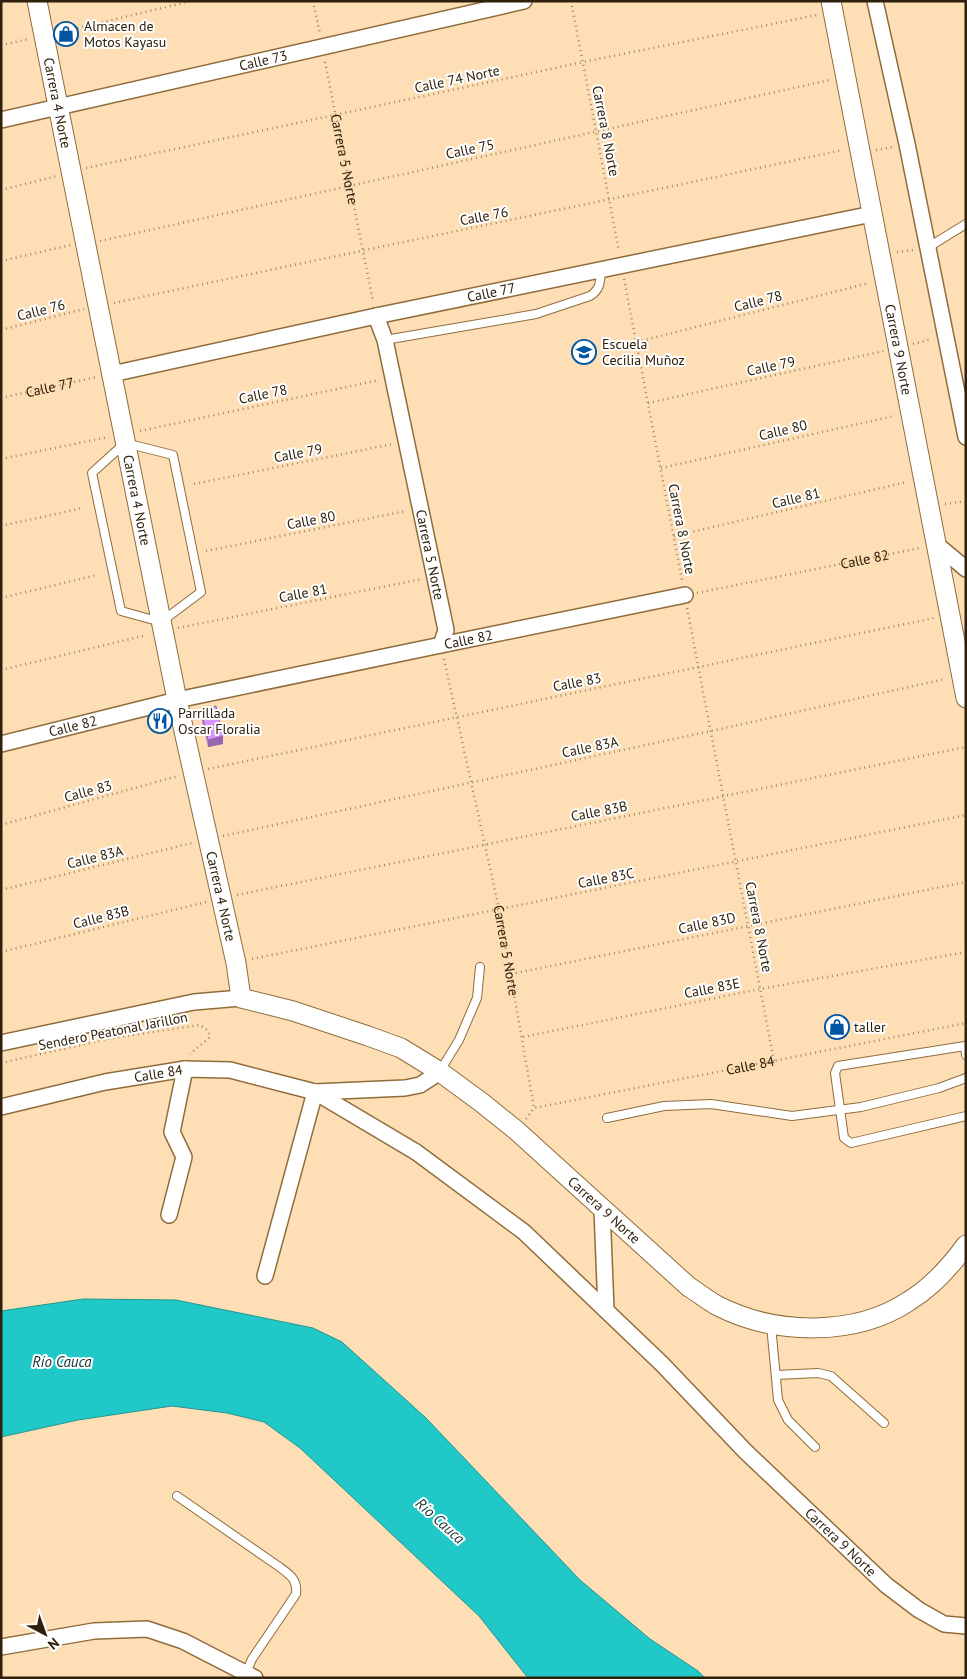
<svg xmlns="http://www.w3.org/2000/svg" width="967" height="1679" font-family="'PT Sans',sans-serif">
  <style>
    .water { fill: #20c8c7; stroke: #24968f }
    .lines { fill: none; stroke-linecap: round; stroke-linejoin: round }
    .service-casing { stroke: #906c3b; stroke-width: 10 }
    .minor-casing { stroke: #906c3b; stroke-width: 18 }
    .tertiary-casing { stroke: #906c3b; stroke-width: 21 }
    .path { stroke: #9f8767; stroke-width: 2.5; stroke-dasharray: 1 4; stroke-linecap: butt }
    .service { stroke: #fff; stroke-width: 8 }
    .minor { stroke: #fff; stroke-width: 15 }
    .tertiary { stroke: #fff; stroke-width: 19 }
    .wall { fill: #b97ed5 }
    .shaded-wall { fill: #9667ae }
    .building { fill: #d793f8; stroke: #9667ae }
    .labels { text-anchor: middle; stroke-width: 4; stroke-linejoin: round; paint-order: stroke }
    .poi-label { font-size: 14px; fill: #2f200b; stroke: #fff; text-anchor: start }
    .street-label { font-size: 14px; fill: #2f200b; stroke: #fff }
    .water-label { font-size: 15px; font-style: italic; fill: #123232; stroke: #fff }
  </style>
  <rect width="100%" height="100%" fill="#fedeb5"/>
  <path class="water" d="M83 1299 176 1300 313 1328 342 1342 426 1418 580 1580 650 1639 698 1671 705 1678H528L479 1616 300 1448 264 1422 227 1413 172 1406 78 1420 1 1437V1311Z"/>
  <g class="lines">
    <defs>
      <path id="service" d="M927 248 966 224
        M385 340 536 314 590 296C601 289 600 281 601 270
        M125 443 173 455 201 592 161 622 121 611 92 473Z
        M966 1055 965 1046 838 1066 835 1073 844 1138 851 1143 966 1116
        M440 1071 459 1040 477 998 480 967
        M607 1118 664 1106 711 1104 792 1116 861 1107 939 1088 966 1078
        M771 1325 778 1400 788 1420 815 1447
        M776 1375 818 1373 831 1376 884 1423
        M177 1496 278 1566C289 1574 298 1579 296 1594L252 1659 246 1673"/>
      <g id="minor">
        <path d="M875 1 907 144 966 437"/>
        <path id="s6" d="M1 120 524 1"/>
        <path id="s7" d="M376 316 385 340 446 630 441 645"/>
        <path id="s8" d="M112 374 376 316 872 214"/>
        <path d="M936 544 966 569"/>
        <path id="s9" d="M1 744 177 700 441 645 685 595"/>
        <path d="M1 1043 194 1002 241 998"/>
        <path d="M315 1092 405 1088 420 1085 440 1072"/>
        <path id="s10" d="M1 1107 105 1082 185 1069 230 1070 315 1092 416 1152 524 1232 662 1364 745 1451 886 1585 919 1610 944 1624 966 1626"/>
        <path d="M602 1209 606 1310"/>
        <path d="M169 1215 184 1157 172 1132 185 1069"/>
        <path d="M265 1276 315 1092"/>
        <path d="M1 1647 94 1631 147 1629 183 1641 255 1678"/>
      </g>
      <g id="tertiary">
        <path id="s11" d="M37 1 177 700 236 963 241 998 293 1011 368 1036 401 1048 440 1072 481 1102 517 1131 689 1287C699 1293 708 1301 718 1306 775 1335 855 1337 909 1301 932 1287 950 1267 966 1245"/>
        <path id="s12" d="M831 1 966 698"/>
      </g>
    </defs>
    <use href="#service" class="service-casing"/>
    <use href="#minor" class="minor-casing"/>
    <use href="#tertiary" class="tertiary-casing"/>
    <g class="path">
      <path d="M313 1 320 34"/>
      <path d="M571 1 619 251"/>
      <path d="M58 33 191 1"/>
      <path d="M1 45 29 39"/>
      <path id="s1" d="M325 62 373 301"/>
      <path d="M876 150 893 147"/>
      <path d="M86 168 583 62 817 15"/>
      <path d="M1 190 57 176"/>
      <path d="M100 241 830 80"/>
      <path d="M897 252 914 250"/>
      <path d="M1 261 71 245"/>
      <path d="M624 279 682 580"/>
      <path d="M114 303C357 251 600 202 843 150"/>
      <path d="M1 330 84 309"/>
      <path d="M637 342 869 283"/>
      <path d="M913 344 932 339"/>
      <path id="s2" d="M1 398 97 377"/>
      <path d="M648 403 884 351"/>
      <path d="M140 431 379 380"/>
      <path d="M1 459 109 437"/>
      <path d="M661 468 894 416"/>
      <path d="M194 484 393 444"/>
      <path d="M945 504 966 501"/>
      <path d="M1 526 83 508"/>
      <path d="M674 536 907 482"/>
      <path d="M206 551 406 511"/>
      <path id="s3" d="M697 593 920 548"/>
      <path d="M1 598 97 575"/>
      <path d="M687 608 774 1061"/>
      <path d="M178 628 422 579"/>
      <path id="s4" d="M444 659 499 909 534 1108"/>
      <path d="M1 670 147 635"/>
      <path d="M208 769 934 618"/>
      <path d="M1 825 178 776"/>
      <path d="M223 836 711 731 945 679"/>
      <path d="M1 890 192 843"/>
      <path d="M237 895 966 747"/>
      <path d="M1 952 206 902"/>
      <path d="M252 959 966 815"/>
      <path d="M511 974 966 882"/>
      <path d="M523 1037 760 989 966 952"/>
      <path d="M1 1063 112 1038 200 1025 208 1031 210 1037 190 1054"/>
      <path id="s5" d="M526 1119 534 1108 966 1023"/>
    </g>
    <use href="#service" class="service"/>
    <use href="#minor" class="minor"/>
    <use href="#tertiary" class="tertiary"/>
  </g>
  <path class="wall" d="M201 710 223 744 208 747 201 717Z"/>
  <path class="shaded-wall" d="M223 736V744L208 747V740Z"/>
  <path class="building" d="M216 706 223 736 208 740 201 710Z"/>
  <defs>
    <symbol id="shop-ring" viewBox="-11 -11 22 22"><circle r="9.5" fill="#fff" stroke="#0055a2" stroke-width="1.5"/><path d="M-5-2.5h2.3a2.7 3.5 0 0 1 5.4 0H5L5.5 6h-11ZM-1.5-2.5h3a1.5 2.3 0 0 0-3 0Z" fill="#0055a2"/></symbol>
    <symbol id="school-ring" viewBox="-11 -11 22 22"><circle r="9.5" fill="#fff" stroke="#0055a2" stroke-width="1.5"/><path d="M0-5L7-2L0 1L-7-2ZM-4 1L0 2.5L4 1V4Q0 6-4 4Z" fill="#0055a2"/></symbol>
    <symbol id="restaurant-ring" viewBox="-11 -11 22 22"><circle r="9.5" fill="#fff" stroke="#0055a2" stroke-width="1.5"/><path d="M-5-6h1v4h1v-4h1v4h1v-4h1v5L-1.5 .5V6h-2V.5L-5-1ZM5-6V6H3V1.5H1.5Q1.5-4 5-6Z" fill="#0055a2"/></symbol>
  </defs>
  <g fill-rule="evenodd">
    <use href="#shop-ring" x="52" y="20" width="28" height="28"/>
    <use href="#school-ring" x="570" y="338" width="28" height="28"/>
    <use href="#restaurant-ring" x="146" y="707" width="28" height="28"/>
    <use href="#shop-ring" x="823" y="1013" width="28" height="28"/>
  </g>
  <g class="labels">
    <g class="poi-label">
      <text x="84" y="31">Almacen de<tspan x="84" dy="16">Motos Kayasu</tspan></text>
      <text x="602" y="349">Escuela<tspan x="602" dy="16">Cecilia Muñoz</tspan></text>
      <text x="178" y="718">Parrillada<tspan x="178" dy="16">Oscar Floralia</tspan></text>
      <text x="854" y="1032">taller</text>
    </g>
    <g class="street-label">
      <text dy="5" stroke="none"><textPath href="#s6" startOffset="269">Calle 73</textPath></text>
      <text transform="translate(457 79) rotate(-12)" y="5">Calle 74 Norte</text>
      <text dy="5" stroke="none"><textPath href="#s11" startOffset="104">Carrera 4 Norte</textPath></text>
      <text transform="translate(606 131) rotate(79)" y="5">Carrera 8 Norte</text>
      <text transform="translate(470 149) rotate(-12)" y="5">Calle 75</text>
      <text dy="5" stroke="none"><textPath href="#s1" startOffset="99">Carrera 5 Norte</textPath></text>
      <text transform="translate(484 216) rotate(-11)" y="5">Calle 76</text>
      <text dy="5" stroke="none"><textPath href="#s8" startOffset="388">Calle 77</textPath></text>
      <text transform="translate(758 301) rotate(-14)" y="5">Calle 78</text>
      <text transform="translate(41 310) rotate(-14)" y="5">Calle 76</text>
      <text dy="5" stroke="none"><textPath href="#s12" startOffset="355">Carrera 9 Norte</textPath></text>
      <text transform="translate(771 366) rotate(-12)" y="5">Calle 79</text>
      <text dy="5" stroke="none"><textPath href="#s2" startOffset="50">Calle 77</textPath></text>
      <text transform="translate(263 394) rotate(-12)" y="5">Calle 78</text>
      <text transform="translate(783 430) rotate(-13)" y="5">Calle 80</text>
      <text transform="translate(298 453) rotate(-11)" y="5">Calle 79</text>
      <text transform="translate(796 498) rotate(-13)" y="5">Calle 81</text>
      <text dy="5" stroke="none"><textPath href="#s11" startOffset="509">Carrera 4 Norte</textPath></text>
      <text transform="translate(311 520) rotate(-11)" y="5">Calle 80</text>
      <text transform="translate(682 529) rotate(79)" y="5">Carrera 8 Norte</text>
      <text dy="5" stroke="none"><textPath href="#s7" startOffset="245">Carrera 5 Norte</textPath></text>
      <text dy="5" stroke="none"><textPath href="#s3" startOffset="171">Calle 82</textPath></text>
      <text transform="translate(303 593) rotate(-11)" y="5">Calle 81</text>
      <text dy="5" stroke="none"><textPath href="#s9" startOffset="479">Calle 82</textPath></text>
      <text transform="translate(577 682) rotate(-11)" y="5">Calle 83</text>
      <text dy="5" stroke="none"><textPath href="#s9" startOffset="74">Calle 82</textPath></text>
      <text transform="translate(590 747) rotate(-12)" y="5">Calle 83A</text>
      <text transform="translate(88 791) rotate(-15)" y="5">Calle 83</text>
      <text transform="translate(599 811) rotate(-11)" y="5">Calle 83B</text>
      <text transform="translate(95 857) rotate(-14)" y="5">Calle 83A</text>
      <text transform="translate(606 878) rotate(-11)" y="5">Calle 83C</text>
      <text dy="5" stroke="none"><textPath href="#s11" startOffset="914">Carrera 4 Norte</textPath></text>
      <text transform="translate(101 917) rotate(-14)" y="5">Calle 83B</text>
      <text transform="translate(707 923) rotate(-12)" y="5">Calle 83D</text>
      <text transform="translate(759 927) rotate(79)" y="5">Carrera 8 Norte</text>
      <text dy="5" stroke="none"><textPath href="#s4" startOffset="298">Carrera 5 Norte</textPath></text>
      <text transform="translate(712 988) rotate(-11)" y="5">Calle 83E</text>
      <text transform="translate(113 1031) rotate(-11)" y="5">Sendero Peatonal Jarillon</text>
      <text dy="5" stroke="none"><textPath href="#s5" startOffset="234">Calle 84</textPath></text>
      <text dy="5" stroke="none"><textPath href="#s10" startOffset="161">Calle 84</textPath></text>
      <text dy="5" stroke="none"><textPath href="#s11" startOffset="1446">Carrera 9 Norte</textPath></text>
      <text dy="5" stroke="none"><textPath href="#s10" startOffset="1016">Carrera 9 Norte</textPath></text>
    </g>
    <g class="water-label">
      <text x="62" y="1367">Río Cauca</text>
      <text transform="translate(440 1521) rotate(42)" y="5">Río Cauca</text>
    </g>
  </g>
  <rect width="967" height="1679" fill="none" stroke="#2f200b" stroke-width="5"/>
  <g transform="translate(45 1634) rotate(139)" stroke="#ffffff" stroke-width="4" paint-order="stroke">
  <path d="M0-4L9 19L0 12L-9 19Z" fill="#2f200b"/>
  <text y="-8" font-size="14" font-weight="bold" text-anchor="middle" fill="#2f200b">N</text>
  </g>
</svg>
